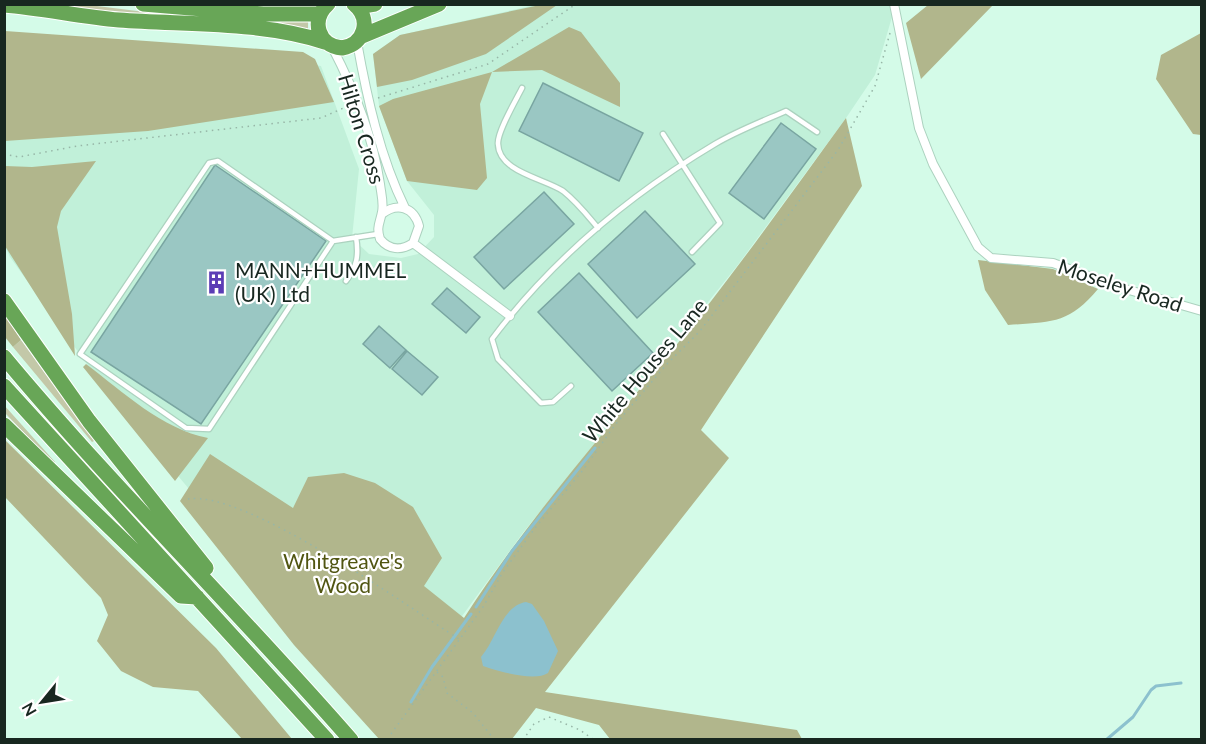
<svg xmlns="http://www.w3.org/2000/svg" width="1206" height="744" font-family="Lato,sans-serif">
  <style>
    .built { fill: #c1f0d9 }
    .green { fill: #c3c8a8 }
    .forest { fill: #b1b68c }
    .water { fill: #8cc1ce }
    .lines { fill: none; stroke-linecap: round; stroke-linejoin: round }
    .stream { stroke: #8cc1ce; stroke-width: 3 }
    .building { fill: #9ac7c3; stroke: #79a5a1; stroke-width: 1.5 }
    .lane-casing { stroke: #acd2bf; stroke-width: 7 }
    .street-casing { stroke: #acd2bf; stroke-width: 10 }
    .highway-casing { stroke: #fff; stroke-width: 17 }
    .path { stroke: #97b6a7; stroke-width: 1.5; stroke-dasharray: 1.5 4.5; stroke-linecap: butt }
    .lane { stroke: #fff; stroke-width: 4.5 }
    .street { stroke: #fff; stroke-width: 8 }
    .highway { stroke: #68a657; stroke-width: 15 }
    .labels { text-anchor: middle; stroke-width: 4.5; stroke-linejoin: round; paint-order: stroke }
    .street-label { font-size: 21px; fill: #182720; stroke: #fff }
    .poi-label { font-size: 21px; fill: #182720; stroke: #fff; text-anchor: start }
    .park-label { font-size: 21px; fill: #505511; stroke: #fff }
  </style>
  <rect width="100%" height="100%" fill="#d4fbe8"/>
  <path class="built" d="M540 4H890L892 17 875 75 846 118 737 266 522 534 427 664 189 489 99 381 10 257 4 244V37L251 54 321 66 359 169 352 238 369 254 401 258 418 254 434 237V215L407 181 379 106 373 54 400 35Z"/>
  <path class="green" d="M81 4 145 12 287 22 308 19V30L43 5Z
    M21 340 94 441 92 442 13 347Z
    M4 405 55 462 54 464 5 413Z"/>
  <path class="forest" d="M540 5H557L486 54 412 80 377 87 373 54 400 35Z
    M928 5H993L921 79 906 23Z
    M569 27 581 32 620 83V107L542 70 492 72 480 104 487 178 477 190 407 181 379 106 393 99 492 72Z
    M5 31 303 52 315 59 334 102 148 131 5 141Z
    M1201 33V135L1193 134 1156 79 1161 55Z
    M846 118 862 186 701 430 729 458 545 692 797 730 802 739H610L599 725 536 708 512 739H379L294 645 180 501 210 454 293 508 308 477 344 473 375 483 413 507 442 558 424 586 464 618C526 522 601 436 674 348 734 274 790 195 846 118Z
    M96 161 61 211 57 227 72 314 75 356 5 246V166L32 167Z
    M978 260 1053 269 1098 289C1069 324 1051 322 1008 325L985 290Z
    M5 315 21 340 13 347 5 337Z
    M86 364C123 392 162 429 208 438L175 481 83 367Z
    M5 440 216 648 292 739H242L198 691 153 687 121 671 97 641 108 615 101 598 5 497Z"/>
  <path class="water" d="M526 602 532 604 544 621 558 651 548 673C535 682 497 671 483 666L481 657C496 640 502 606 526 602Z"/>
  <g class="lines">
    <path class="stream" d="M476 607 512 551 595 448
      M411 702 432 667 471 614
      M1106 740 1133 717 1151 690 1156 686 1181 683"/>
  </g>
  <path class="building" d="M543 83 643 133 619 181 519 131Z
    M781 123 816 149 764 219 729 193Z
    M215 165 326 241 201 424 91 352Z
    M544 192 574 224 504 289 474 257Z
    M645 211 695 264 637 318 588 264Z
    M579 273 653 353 612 391 538 312Z
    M447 288 480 317 466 333 432 304Z
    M379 326 406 350 390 368 363 344Z
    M407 351 438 377 422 395 392 369Z"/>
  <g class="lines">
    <defs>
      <path id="lane" d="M522 88C516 100 497 132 498 144 499 172 543 178 563 191 577 202 587 215 598 228
        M663 134 720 223 692 252
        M333 241 209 429 186 428 80 354 209 163 218 161 333 241 378 234
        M346 281C357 266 359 256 356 237
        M571 386 553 402 541 403 498 359 492 339C552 260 631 194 715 144 737 131 763 121 786 111L817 132"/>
      <path id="street" d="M894 4 919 128 933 164 978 247 991 258 1053 263 1115 286 1202 311
        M357 42C367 98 380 157 405 208
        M332 47C354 89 373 137 380 184 381 193 384 203 382 212 380 223 376 227 380 239 389 250 401 251 413 243L419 226C414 207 397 202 382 214
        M413 243 510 316"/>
      <path id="highway" d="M143 4 263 14H320
        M328 4C310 20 318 46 342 48 365 44 372 19 354 4
        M4 5C43 8 81 17 119 20 186 25 261 21 325 42
        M357 7 375 4
        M362 36 439 4
        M4 301 89 421 206 568
        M4 357C114 489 238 610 351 740
        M4 386 327 740
        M4 425 181 596 197 597"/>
    </defs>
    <use href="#lane" class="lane-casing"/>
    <use href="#street" class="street-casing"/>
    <use href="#highway" class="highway-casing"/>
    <path class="path" d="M378 98 488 64 576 4
      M4 154 19 157 77 146 321 118 348 106
      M188 499C246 490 405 605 459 639
      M437 672 443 677 447 693 473 713 493 738 498 740
      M391 734 483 607 503 572 535 528 583 470 615 425 667 364 700 331 838 150 875 86 890 33
      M523 740 534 724 549 717 580 730 594 740"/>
    <use href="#lane" class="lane"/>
    <use href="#street" class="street"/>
    <use href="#highway" class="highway"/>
  </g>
  <defs>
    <symbol id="building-bare" viewBox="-9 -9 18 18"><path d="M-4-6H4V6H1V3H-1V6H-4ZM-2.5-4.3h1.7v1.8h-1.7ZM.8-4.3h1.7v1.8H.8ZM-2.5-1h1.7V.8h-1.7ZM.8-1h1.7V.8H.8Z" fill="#5b3cb5" stroke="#fff" stroke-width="2.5" paint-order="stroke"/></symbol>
  </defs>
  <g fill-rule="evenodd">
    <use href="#building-bare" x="200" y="266" width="33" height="33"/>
  </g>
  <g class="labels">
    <g class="street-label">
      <text transform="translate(361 129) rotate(73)" y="7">Hilton Cross</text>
      <text transform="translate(1120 286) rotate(18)" y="7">Moseley Road</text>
      <text transform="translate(645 371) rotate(-50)" y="7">White Houses Lane</text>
    </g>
    <g class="poi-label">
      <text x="235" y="278">MANN+HUMMEL<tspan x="235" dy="24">(UK) Ltd</tspan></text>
    </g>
    <g class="park-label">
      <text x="343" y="569">Whitgreave's<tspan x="343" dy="24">Wood</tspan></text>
    </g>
  </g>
  <rect width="1206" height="744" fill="none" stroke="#182720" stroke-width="12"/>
  <g transform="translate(42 702) rotate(240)" stroke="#ffffff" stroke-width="4.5" paint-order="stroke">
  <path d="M0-4.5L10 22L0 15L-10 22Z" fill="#182720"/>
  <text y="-9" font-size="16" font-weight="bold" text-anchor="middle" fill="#182720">N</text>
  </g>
</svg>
